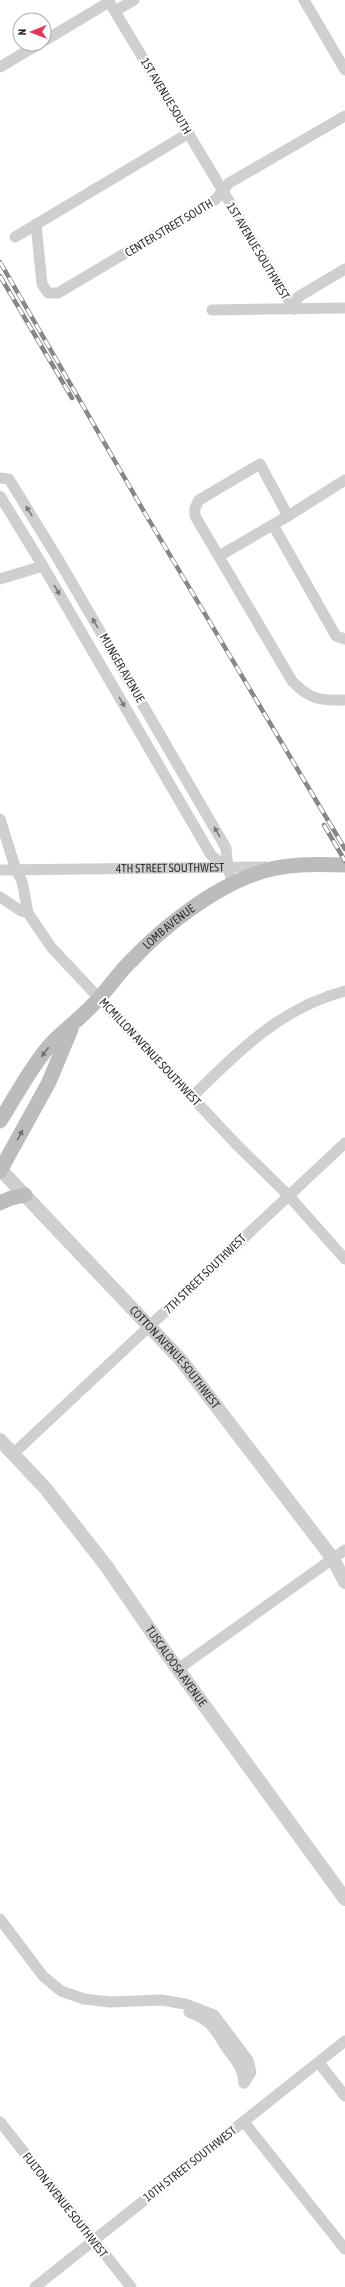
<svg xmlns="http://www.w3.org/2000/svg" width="345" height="2287" font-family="'Asap Condensed',sans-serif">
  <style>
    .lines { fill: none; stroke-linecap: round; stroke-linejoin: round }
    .minor { stroke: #cfcfcf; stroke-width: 11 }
    .tertiary { stroke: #cfcfcf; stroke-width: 14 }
    .secondary { stroke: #bcbcbc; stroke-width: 15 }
    .rail-casing { stroke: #878787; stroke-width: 4.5 }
    .rail { stroke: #fff; stroke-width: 3; stroke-dasharray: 9; stroke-linecap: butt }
    .oneway { fill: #797979 }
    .oneway2 { fill: #707070 }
    .labels { text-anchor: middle; stroke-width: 4; stroke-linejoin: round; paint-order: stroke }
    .street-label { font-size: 12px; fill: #323232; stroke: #fff }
  </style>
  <rect width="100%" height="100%" fill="#fff"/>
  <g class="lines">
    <g class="minor">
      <path d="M108 0 294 309"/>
      <path d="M304 0 345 70"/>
      <path d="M115 11 134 0"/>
      <path d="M44 41 109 2"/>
      <path d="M0 67 39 44"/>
      <path d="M36 224 42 284 48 293H58L215 200 229 183 345 116"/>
      <path d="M15 237 189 133"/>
      <path d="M294 309 298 297 345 269"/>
      <path d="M212 310 345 308"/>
      <path d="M0 478 9 479 58 559 226 848 228 869 233 883"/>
      <path d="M345 480 288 516 260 464 199 500 195 508V516L292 681C309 699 320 701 345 700"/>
      <path d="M0 496 43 566 211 855 228 869"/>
      <path d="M273 525 336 636 345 639"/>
      <path d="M219 556 288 516"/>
      <path d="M0 579 43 566"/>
      <path d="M0 819 16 870 22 881 28 913 51 947 236 1144 288 1195 345 1259"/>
      <path id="s1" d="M0 870 265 867"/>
      <path d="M0 897 21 911 28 913"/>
      <path d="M192 1097C239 1051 280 1008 345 991"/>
      <path d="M13 1454 345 1143"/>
      <path d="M178 1669 345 1550"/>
      <path d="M0 1919 43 1976 61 1991 84 1999 110 2002 161 2000 185 2004 214 2015 248 2060 251 2072 244 2083"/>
      <path d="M189 2012C215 2022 214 2030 228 2050 237 2062 243 2068 244 2083"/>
      <path d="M319 2063 345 2096"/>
      <path d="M0 2122 131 2287"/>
      <path d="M244 2122 345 2249"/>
      <path d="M35 2287 345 2041"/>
    </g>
    <g class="tertiary">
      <path id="s2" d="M0 1169 181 1360 333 1559 345 1582"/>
      <path id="s3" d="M0 1440 46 1489 107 1567 164 1650 345 1899"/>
    </g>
    <g class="secondary">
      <path id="s4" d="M0 1121C16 1096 30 1068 50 1045 66 1028 85 1015 100 997 111 985 120 971 132 960 163 927 212 889 255 874 283 863 316 864 345 865"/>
      <path d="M0 1171 49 1082 71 1029"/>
      <path d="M0 1203 11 1198 25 1195"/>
    </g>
    <defs>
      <path id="rail" d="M0 262 146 515 345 849
        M0 276 72 398
        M324 825 345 861"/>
    </defs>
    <use href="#rail" class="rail-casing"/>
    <use href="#rail" class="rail"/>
  </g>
  <defs><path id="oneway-solid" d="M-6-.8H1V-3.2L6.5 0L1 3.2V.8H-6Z"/></defs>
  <g class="oneway">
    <use href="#oneway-solid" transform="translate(29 511) rotate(-122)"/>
    <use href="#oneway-solid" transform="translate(57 590) rotate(60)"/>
    <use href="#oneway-solid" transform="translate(95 623) rotate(-120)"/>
    <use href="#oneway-solid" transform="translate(122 702) rotate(60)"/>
    <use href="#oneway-solid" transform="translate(217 832) rotate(-120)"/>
  </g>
  <g class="oneway2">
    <use href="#oneway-solid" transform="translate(45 1052) rotate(127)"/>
    <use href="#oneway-solid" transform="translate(20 1135) rotate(-61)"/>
  </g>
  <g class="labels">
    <g class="street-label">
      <text transform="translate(166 96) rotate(59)" y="4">1ST AVENUE SOUTH</text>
      <text transform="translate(169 228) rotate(-31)" y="4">CENTER STREET SOUTH</text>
      <text transform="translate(258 251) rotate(59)" y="4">1ST AVENUE SOUTHWEST</text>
      <text transform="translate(122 668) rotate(60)" y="4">MUNGER AVENUE</text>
      <text dy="4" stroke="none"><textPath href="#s1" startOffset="170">4TH STREET SOUTHWEST</textPath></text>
      <text dy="4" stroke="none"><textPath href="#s4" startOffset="259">LOMB AVENUE</textPath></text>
      <text transform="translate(150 1052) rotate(47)" y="4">MCMILLON AVENUE SOUTHWEST</text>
      <text transform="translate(205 1274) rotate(-44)" y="4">7TH STREET SOUTHWEST</text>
      <text dy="4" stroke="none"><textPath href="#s2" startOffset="257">COTTON AVENUE SOUTHWEST</textPath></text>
      <text dy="4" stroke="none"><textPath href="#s3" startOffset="287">TUSCALOOSA AVENUE</textPath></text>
      <text transform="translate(190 2164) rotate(-38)" y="4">10TH STREET SOUTHWEST</text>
      <text transform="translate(65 2205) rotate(52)" y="4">FULTON AVENUE SOUTHWEST</text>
    </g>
  </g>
  <g transform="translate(32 32) rotate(269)"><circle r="19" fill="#ffffff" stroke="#adadad"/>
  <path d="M0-3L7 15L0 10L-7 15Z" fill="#ec3256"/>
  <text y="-6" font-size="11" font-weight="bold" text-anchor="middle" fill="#323232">N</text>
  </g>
</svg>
